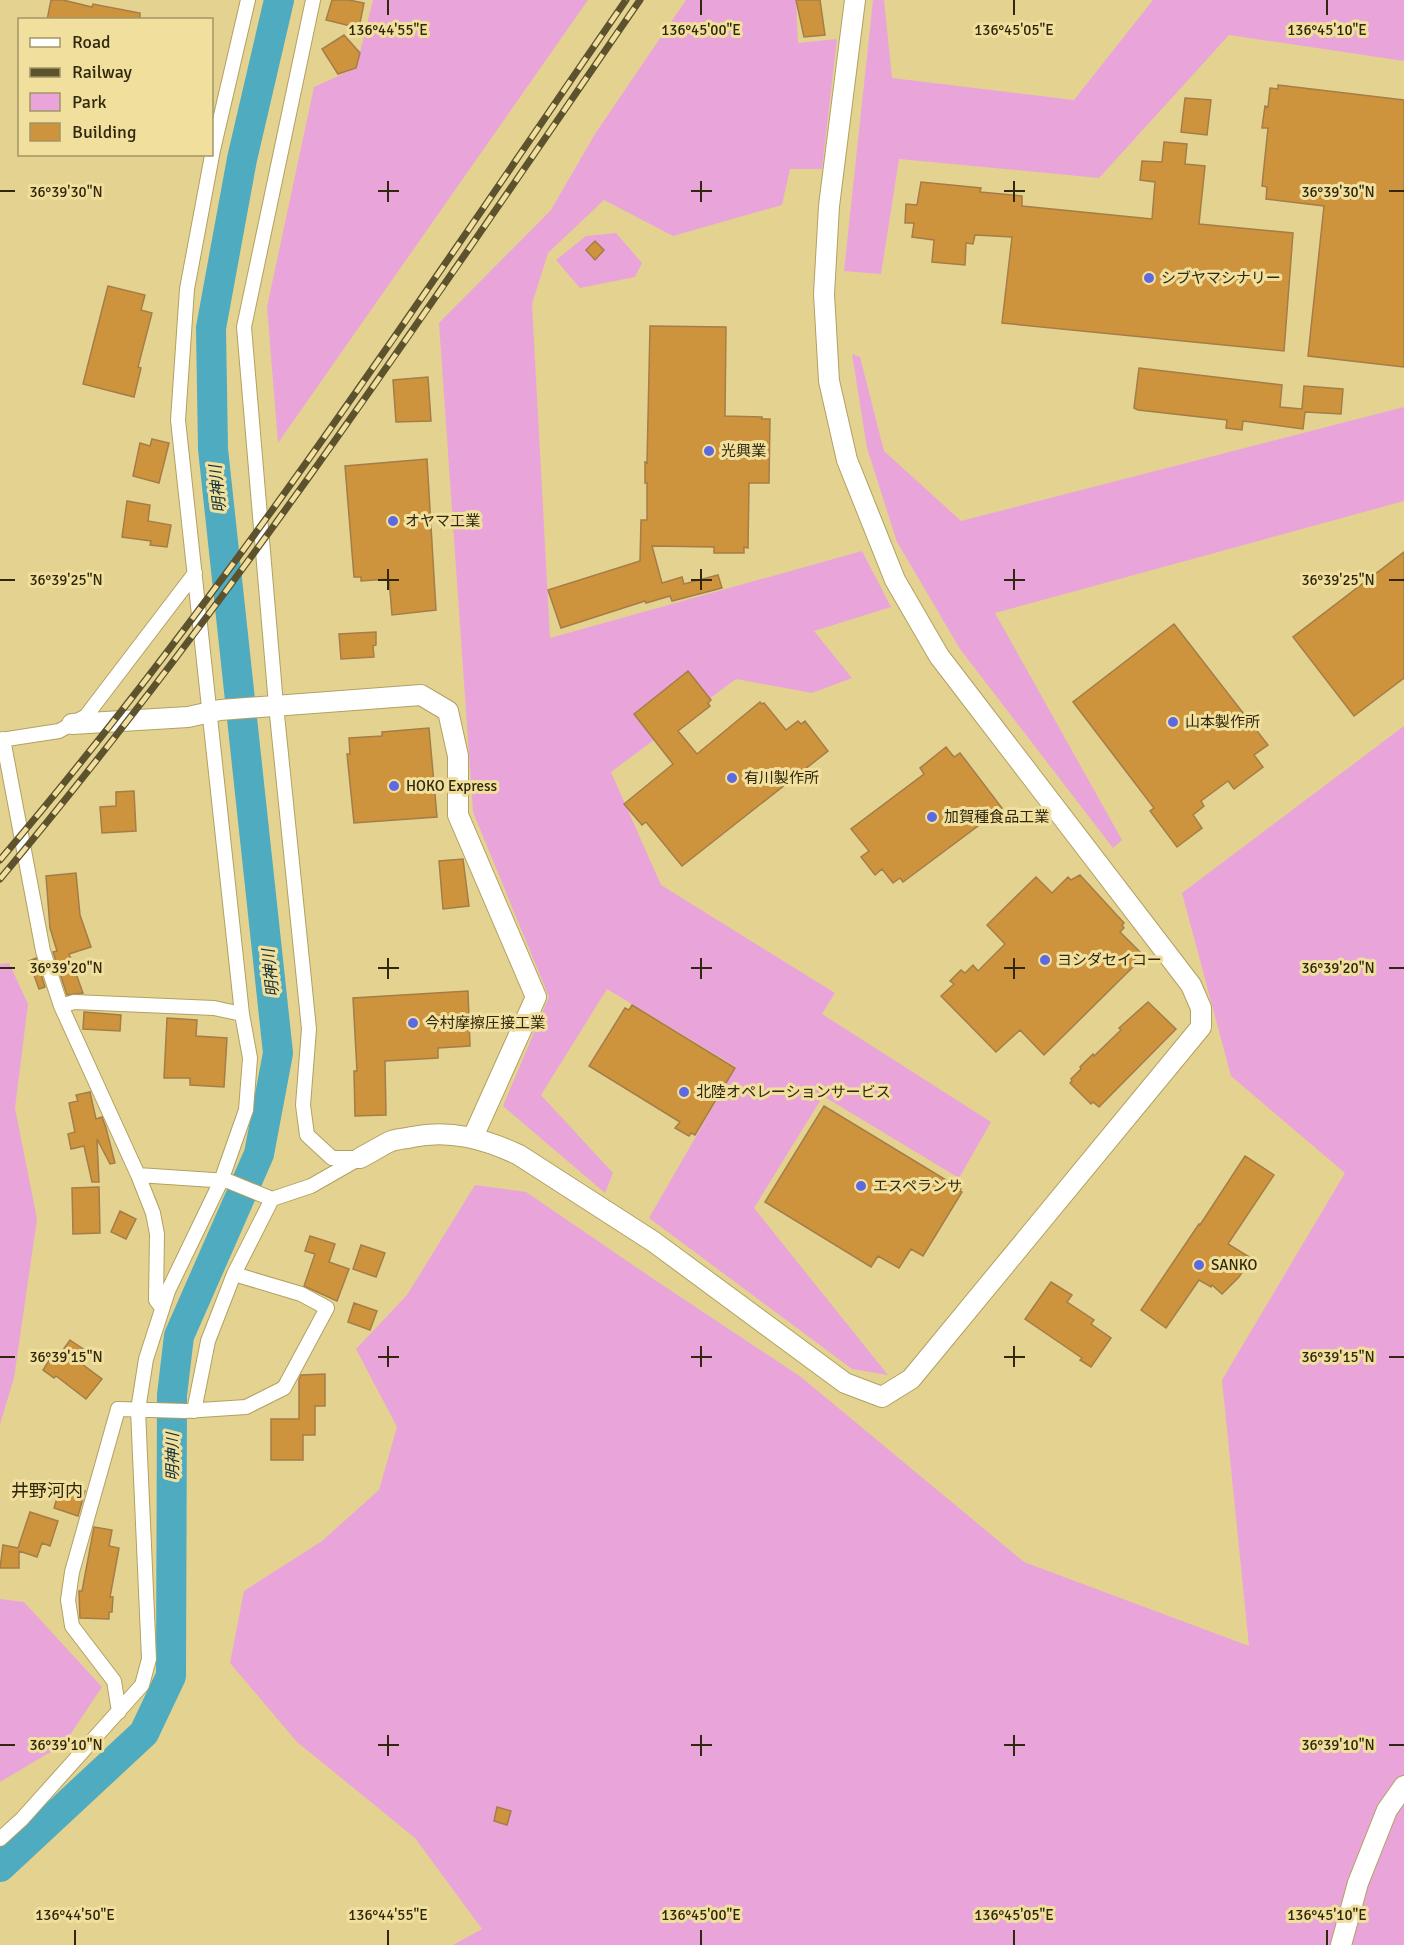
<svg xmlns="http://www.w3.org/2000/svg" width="1404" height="1945" font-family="Signika,'Noto Sans JP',sans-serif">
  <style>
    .green { fill: #e9a5da }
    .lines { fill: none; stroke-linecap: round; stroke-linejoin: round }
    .river { stroke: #4eabc0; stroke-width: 30 }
    .building { fill: #ce943d; stroke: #a47d47; stroke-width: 1.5 }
    .street-casing { stroke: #b2a161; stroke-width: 16 }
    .secondary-casing { stroke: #b2a161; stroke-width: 22 }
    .street { stroke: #fff; stroke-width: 14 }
    .secondary { stroke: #fff; stroke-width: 20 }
    .rail-casing { stroke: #5c522e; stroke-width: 7 }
    .rail { stroke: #f1df9e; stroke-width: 4.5; stroke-dasharray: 14; stroke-linecap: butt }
    .ticks { fill: none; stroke: #2f280d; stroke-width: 2 }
    .poi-dot { fill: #5d69e1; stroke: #f1df9e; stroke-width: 2 }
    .labels { text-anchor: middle; stroke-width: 6; stroke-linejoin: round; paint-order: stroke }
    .poi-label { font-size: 15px; fill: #2f280d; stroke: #f1df9e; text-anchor: start }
    .water-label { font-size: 16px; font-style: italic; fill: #153239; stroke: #f1df9e }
    .quarter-label { font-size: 18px; fill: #2f280d; stroke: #f1df9e }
    .ticks-label { font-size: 15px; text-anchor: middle; fill: #2f280d; stroke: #f1df9e; stroke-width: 6; stroke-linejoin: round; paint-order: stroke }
  </style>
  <rect width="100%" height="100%" fill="#e4d291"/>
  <path class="green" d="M373 0H588L278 443 267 307 314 87 356 68Z
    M686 0H796L798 43 837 39 822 169H790L782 205 673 236 604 200 548 253 532 304 550 638 862 551 891 607 814 631 852 678 812 693 736 679 611 772 661 885 835 993 822 1014 991 1122 959 1178 823 1096 754 1208 888 1375 852 1369 649 1218 736 1067 607 989 541 1095 613 1173 605 1193 503 1106 549 997 473 812 439 323 551 210 595 134Z
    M873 0H884L892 78 1074 100 1153 0H1404V61L1229 35 1099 178 899 159 881 274 844 271Z
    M616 233 642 263 635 277 580 288 556 260 586 236Z
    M852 354 860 357 884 451 961 521 1404 407V501L995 613 1122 840 1113 848 960 649 897 542 867 448Z
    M1404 726V1945H453L482 1929 415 1838 297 1742 230 1663 244 1591 322 1541 379 1490 397 1427 356 1349 407 1295 475 1185 526 1192 652 1278 801 1377 1024 1562 1249 1646 1222 1380 1345 1173 1231 1076 1182 893Z
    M9 963 28 1004 15 1108 37 1219 14 1378 0 1424V964Z
    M0 1599 24 1602 102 1687 64 1744 0 1782Z"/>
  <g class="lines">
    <path class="river" d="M0 1867 144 1733 171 1676 172 1395 179 1336 259 1154 278 1053 213 449 211 328 242 159 279 0"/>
  </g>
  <path class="building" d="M51 0H63L92 7 93 4 140 13V20H47Z
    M332 0H349L364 3 359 28 326 20Z
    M796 0H820L825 35 804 37Z
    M344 35 360 53 356 68 338 74 322 49Z
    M1278 85 1404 100V367L1308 356 1324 206 1266 199 1267 187 1262 186 1268 128H1262L1265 106 1268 107 1270 88 1278 89Z
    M1185 98 1211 100 1207 135 1181 132Z
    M1164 142 1187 144 1185 164 1205 166 1199 224 1293 233 1284 351 1002 323 1012 237 975 235 973 244 966 243 965 265 932 262 934 240 912 237 914 223H905L906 204 917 205 921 182 981 188 980 192 1022 196V206L1152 219 1155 182 1140 180 1142 161 1162 162Z
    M595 241 604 250 595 260 586 250Z
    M108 286 145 295 141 310 152 313 138 367 141 368 134 397 83 384Z
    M650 326 726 327 725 416 762 417V419H770L769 483H749L748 548 744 547V553H714V547L652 546 662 583 682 577 684 584 718 575 722 588 672 601 670 596 646 603 645 601 561 628 548 590 640 561 641 520H647V483H645V462L647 463Z
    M1139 368 1282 385 1280 407 1302 409 1304 386 1343 389 1341 414 1305 412 1303 429 1243 421 1242 430 1226 428 1227 420 1138 410 1134 408Z
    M428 377 431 421 396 422 393 380Z
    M152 439 169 443 159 483 133 476 140 443 150 446Z
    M427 459 436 610 392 615 389 579 361 581V577H354L345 466Z
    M127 501 150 505 148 521 171 525 167 547 150 545 151 541 122 537Z
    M1404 552V678L1354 716 1293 637Z
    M1174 624 1268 745 1254 755 1263 767 1234 789 1228 781 1201 801 1204 806 1193 815 1202 828 1177 847 1150 811 1154 808 1073 702Z
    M376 632V645L373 646 374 657 341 659 339 634Z
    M688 671 711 700 708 703 710 706 678 731 697 754 760 702 762 704 764 703 786 730 798 721 801 724 805 721 828 751 682 866 646 822 642 825 624 804 673 764 634 714Z
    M429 728 437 817 354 823 347 754H350L349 738 382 736V732Z
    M946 747 954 757 960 753 1002 808 903 882 900 878 893 883 882 869 875 875 861 857 869 851 851 829 924 774 920 768Z
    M134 791 136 831 102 833 100 807 116 806V792Z
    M463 859 469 906 443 909 439 861Z
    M76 873 80 915 91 947 69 954 83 993 67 995 53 952 57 951 50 928 46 876Z
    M1080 875 1124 923 1122 925 1124 928 1120 932 1141 953 1131 963 1134 966 1044 1055 1020 1030 996 1052 941 996 954 984 950 981 961 970 965 973 973 965 978 971 1005 944 987 925 1036 877 1052 893 1068 877 1071 880Z
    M36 958 45 987 39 989 29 961Z
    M468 991 470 1046 438 1048V1058L385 1061 386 1115 355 1116 354 1071H357L353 998Z
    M1148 1002 1176 1029 1099 1107 1093 1102 1091 1104 1070 1083 1072 1081 1071 1079 1081 1069 1080 1067 1093 1054 1094 1056 1121 1030 1119 1028Z
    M632 1005 735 1068 695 1135 691 1133 689 1136 675 1128 680 1122 589 1066 625 1008 629 1010Z
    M84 1012 121 1015 120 1031 83 1029Z
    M167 1018 197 1020 196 1036 227 1038 224 1087 190 1085V1078H164Z
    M90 1092 96 1119 102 1117 106 1128 115 1163 110 1164 97 1139 99 1182H92L84 1146 71 1149 68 1134 75 1132 69 1103 78 1101 76 1095Z
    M824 1106 961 1189 960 1191 962 1192 923 1256 911 1249 899 1268 878 1256 871 1267 765 1202Z
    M1245 1156 1274 1175 1228 1244 1251 1258 1239 1277 1222 1294 1212 1285 1211 1287 1199 1280 1166 1328 1141 1310 1199 1224 1200 1225Z
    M99 1187 100 1233 73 1234 72 1188Z
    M120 1211 136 1219 126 1239 111 1232Z
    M310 1236 335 1244 329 1262 349 1269 337 1301 304 1286 315 1254 305 1251Z
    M361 1245 385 1253 376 1277 353 1269Z
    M1051 1282 1072 1295 1067 1302 1094 1320 1091 1324 1111 1338 1091 1367 1080 1360 1082 1358 1025 1319Z
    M354 1303 377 1311 370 1330 348 1322Z
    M70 1340 89 1353 82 1364 102 1379 86 1399 56 1376 54 1378 43 1370 53 1354 58 1357Z
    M325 1374V1406H315V1435H303V1460H271V1419H299V1380L301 1375Z
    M67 1486 85 1491 78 1516 54 1508 58 1495 63 1496Z
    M30 1512 58 1521 50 1546 42 1543 37 1557 19 1551V1568H0L3 1545 18 1548Z
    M94 1527 112 1530 109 1546 119 1548 110 1597H113L112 1612H109V1619L80 1618 79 1591H82Z
    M497 1807 511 1811 507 1825 494 1821Z"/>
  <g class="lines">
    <defs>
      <path id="street" d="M313 0 244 327 276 705 309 1029 303 1105 307 1135 332 1158H360
        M3 739 43 951 61 1006 138 1175 228 1181 272 1199 311 1186 360 1158
        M0 740 59 731 86 716 195 573
        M61 1006 74 1002 214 1008 242 1014
        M138 1175 153 1213 157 1234 156 1300 162 1308
        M194 1411 208 1341 234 1274 272 1199
        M119 1712 114 1681 72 1626 68 1600 72 1572 118 1409 185 1411 246 1407 284 1388 327 1308 301 1294 234 1274
        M0 1839 22 1819 142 1685 149 1659 138 1410 146 1359 168 1291 221 1181 246 1110 250 1058 242 1014 178 420 187 289 213 150 248 0"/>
      <path id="secondary" d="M72 724 188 717 220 710 421 695 448 711 458 756V815L536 997 473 1137
        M360 1158C370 1153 379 1147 389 1142 396 1139 404 1139 412 1137 450 1129 485 1139 519 1155L654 1242 845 1383 882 1397 911 1379 1201 1027V1008L1191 985 939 656 895 580 847 460 829 381 824 294 829 206 855 0
        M1341 1945 1358 1883 1387 1810 1404 1786"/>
    </defs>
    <use href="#street" class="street-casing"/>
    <use href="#secondary" class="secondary-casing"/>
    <use href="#street" class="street"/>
    <use href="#secondary" class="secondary"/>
    <defs>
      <path id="rail" d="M0 860C230 590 425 291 626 0
        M0 879C233 601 434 299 640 0"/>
    </defs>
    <use href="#rail" class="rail-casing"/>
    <use href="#rail" class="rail"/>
  </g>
  <path class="ticks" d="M388 0V15M701 0V15M1014 0V15M1327 0V15M388 181V202M701 181V202M1014 181V202M0 191H15M378 191H399M691 191H712M1004 191H1025M1389 191H1404M388 569V590M701 569V590M1014 569V590M0 580H15M378 580H399M691 580H712M1004 580H1025M1389 580H1404M388 958V979M701 958V979M1014 958V979M0 968H15M378 968H399M691 968H712M1004 968H1025M1389 968H1404M388 1346V1367M701 1346V1367M1014 1346V1367M0 1357H15M378 1357H399M691 1357H712M1004 1357H1025M1389 1357H1404M388 1735V1756M701 1735V1756M1014 1735V1756M0 1745H15M378 1745H399M691 1745H712M1004 1745H1025M1389 1745H1404M75 1930V1945M388 1930V1945M701 1930V1945M1014 1930V1945M1327 1930V1945"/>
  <g class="poi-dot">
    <circle cx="1149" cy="278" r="6"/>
    <circle cx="709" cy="451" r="6"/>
    <circle cx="393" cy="521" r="6"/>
    <circle cx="1173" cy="722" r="6"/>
    <circle cx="732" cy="778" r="6"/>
    <circle cx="394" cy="786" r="6"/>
    <circle cx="932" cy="817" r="6"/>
    <circle cx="1045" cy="960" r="6"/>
    <circle cx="413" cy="1023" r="6"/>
    <circle cx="684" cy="1092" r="6"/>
    <circle cx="861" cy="1186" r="6"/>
    <circle cx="1199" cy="1265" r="6"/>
  </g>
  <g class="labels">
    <g class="poi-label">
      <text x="1161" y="283">シブヤマシナリー</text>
      <text x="721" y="456">光興業</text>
      <text x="405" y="526">オヤマ工業</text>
      <text x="1185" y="727">山本製作所</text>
      <text x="744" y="783">有川製作所</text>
      <text x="406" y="791">HOKO Express</text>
      <text x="944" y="822">加賀種食品工業</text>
      <text x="1057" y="965">ヨシダセイコー</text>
      <text x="425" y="1028">今村摩擦圧接工業</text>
      <text x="696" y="1097">北陸オペレーションサービス</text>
      <text x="873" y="1191">エスペランサ</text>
      <text x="1211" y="1270">SANKO</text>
    </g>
    <g class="water-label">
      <text transform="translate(217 489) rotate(-96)" y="6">明神川</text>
      <text transform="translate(270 973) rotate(-96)" y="6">明神川</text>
      <text transform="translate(172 1457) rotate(-90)" y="6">明神川</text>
    </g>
    <g class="quarter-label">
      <text x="47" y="1497">井野河内</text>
    </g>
  </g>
  <g class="ticks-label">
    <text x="388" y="35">136°44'55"E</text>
    <text x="701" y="35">136°45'00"E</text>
    <text x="1014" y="35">136°45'05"E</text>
    <text x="1327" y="35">136°45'10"E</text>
    <text x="66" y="197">36°39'30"N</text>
    <text x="1338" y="197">36°39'30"N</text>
    <text x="66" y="585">36°39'25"N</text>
    <text x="1338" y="585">36°39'25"N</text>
    <text x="66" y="973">36°39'20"N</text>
    <text x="1338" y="973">36°39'20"N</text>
    <text x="66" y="1362">36°39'15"N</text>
    <text x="1338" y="1362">36°39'15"N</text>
    <text x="66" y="1750">36°39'10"N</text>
    <text x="1338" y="1750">36°39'10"N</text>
    <text x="75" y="1920">136°44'50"E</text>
    <text x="388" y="1920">136°44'55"E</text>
    <text x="701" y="1920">136°45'00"E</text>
    <text x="1014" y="1920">136°45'05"E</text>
    <text x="1327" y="1920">136°45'10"E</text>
  </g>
  <rect x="18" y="18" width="195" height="138" fill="#f1df9e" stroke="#a39664" stroke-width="1.5"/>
  <rect x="30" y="38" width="30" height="9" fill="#ffffff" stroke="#a39664" stroke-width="1.5"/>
  <text x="72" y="48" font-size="18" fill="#2f280d">Road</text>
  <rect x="30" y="68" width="30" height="9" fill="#5c522e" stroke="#a39664" stroke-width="1.5"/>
  <text x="72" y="78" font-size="18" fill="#2f280d">Railway</text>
  <rect x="30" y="93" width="30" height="18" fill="#e9a5da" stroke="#a39664" stroke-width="1.5"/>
  <text x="72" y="108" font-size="18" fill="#2f280d">Park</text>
  <rect x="30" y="123" width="30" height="18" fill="#ce943d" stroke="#a39664" stroke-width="1.5"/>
  <text x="72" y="138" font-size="18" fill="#2f280d">Building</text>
</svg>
